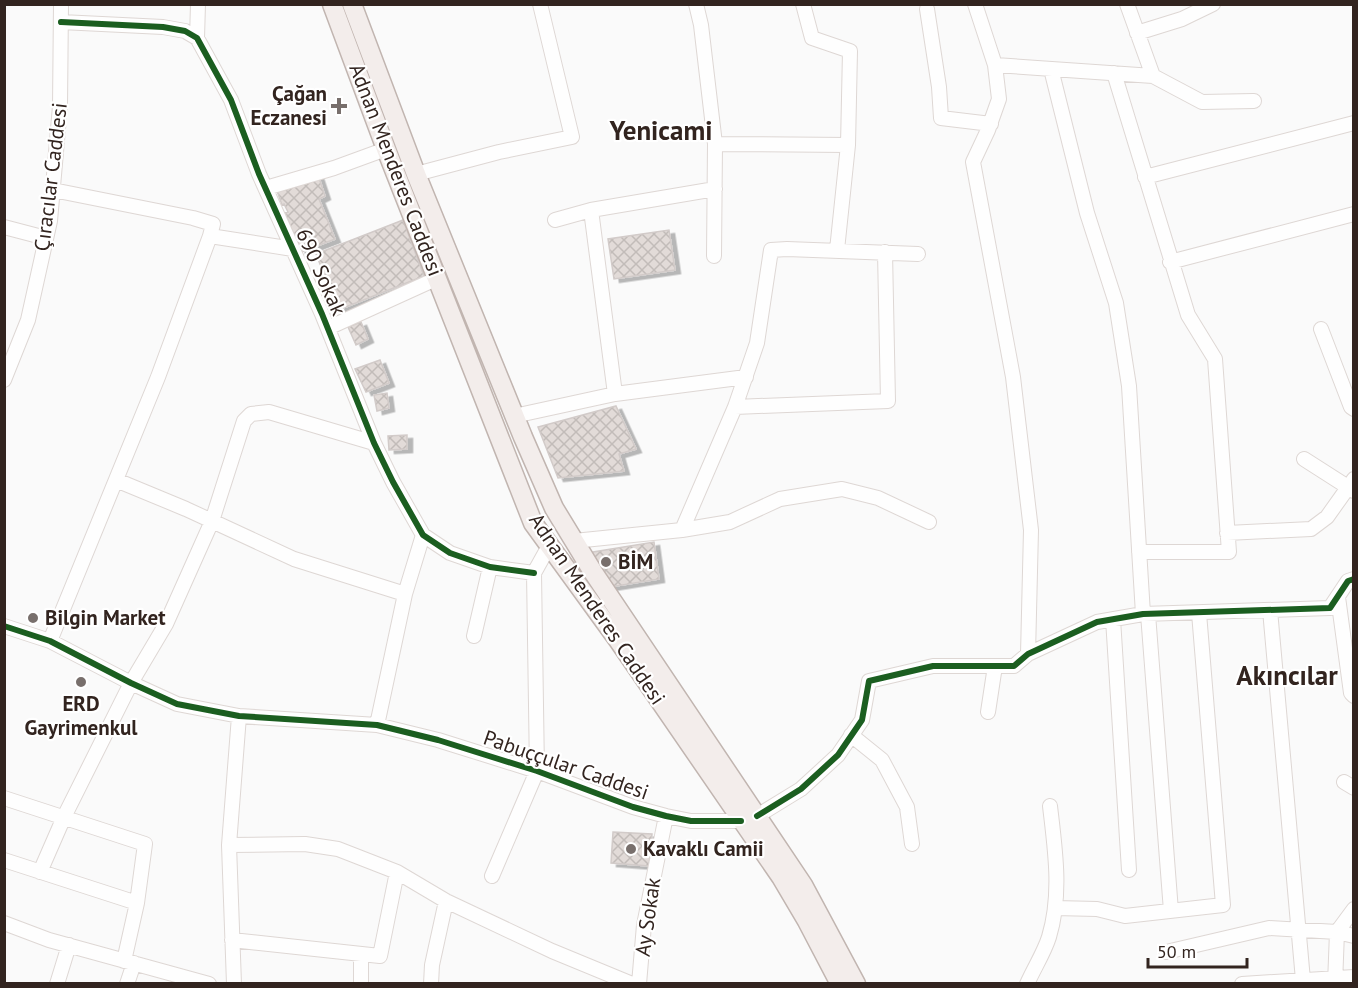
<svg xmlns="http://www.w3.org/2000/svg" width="1358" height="988" font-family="'PT Sans',sans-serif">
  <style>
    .building { fill: url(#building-cross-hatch); stroke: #d2cbc9; stroke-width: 1.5; filter: url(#shadow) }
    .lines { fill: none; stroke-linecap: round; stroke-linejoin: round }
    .minor-casing { stroke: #ded7d4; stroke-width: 16 }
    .major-casing { stroke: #c1b5b0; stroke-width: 21 }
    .minor { stroke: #fefefe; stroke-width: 14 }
    .major { stroke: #f3edeb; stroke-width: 18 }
    .cycleway-casing { stroke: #fff; stroke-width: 10 }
    .cycleway { stroke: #1b5e20; stroke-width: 6 }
    .poi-dot { fill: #786f6c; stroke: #fff; stroke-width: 2 }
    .labels { text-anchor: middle; stroke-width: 4.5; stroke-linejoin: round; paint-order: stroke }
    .poi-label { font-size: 21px; font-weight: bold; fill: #32241f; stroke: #fff; text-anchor: start }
    .street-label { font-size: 21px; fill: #32241f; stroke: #fff }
    .district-label { font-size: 27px; font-weight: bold; fill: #32241f; stroke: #fff }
  </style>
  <defs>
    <pattern id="building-cross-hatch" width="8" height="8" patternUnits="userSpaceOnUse" patternTransform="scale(1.5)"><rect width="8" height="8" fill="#e2dbd8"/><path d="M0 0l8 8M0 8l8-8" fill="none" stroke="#c2bcb9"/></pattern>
    <filter id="shadow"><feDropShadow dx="5.5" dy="3.5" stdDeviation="0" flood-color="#0004"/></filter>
  </defs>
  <rect width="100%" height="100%" fill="#fafafa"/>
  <path class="building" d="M318 175 325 196 319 199 335 239 301 252 285 213 288 212 284 204 282 205 276 188Z
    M403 220 424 276 338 310 316 254Z
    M669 230 675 270 614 279 608 239Z
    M361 322 368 339 356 345 348 327Z
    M380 360 389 383 366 392 355 369Z
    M387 393 389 408 377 411 374 395Z
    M616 406 636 449 619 454 624 471 558 478 538 427Z
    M407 435V449L389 450 388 436Z
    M654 542 659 579 610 587 591 557 593 552Z
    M613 832 652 834 649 866 611 863Z"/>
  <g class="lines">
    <defs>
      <path id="minor" d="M696 4 701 25 715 144 714 256
        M803 4 812 38 850 51 848 145 837 250
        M975 4 995 65 1153 76 1127 4
        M927 9 939 87 941 118 991 124
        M61 22 163 27 185 31 197 38 231 100 259 174 322 314 374 443 393 482 423 535 450 553 490 567 534 573
        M1137 33 1182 19 1213 4
        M197 38 198 4
        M995 65 999 99 988 130 973 162 1013 377 1031 530 1028 654
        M1051 69 1087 213 1116 303 1129 386 1143 614
        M1114 73 1188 315 1215 359 1229 552H1139
        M1153 76 1202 102 1254 101
        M715 144 848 145
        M416 174 499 152 572 137 540 4
        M1145 177 1354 123
        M266 188 334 168 386 149
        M591 210 615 394
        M555 220 591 210 715 189
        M4 227 46 238
        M210 236 293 249
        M1170 262 1354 214
        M328 328 438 278
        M1321 329 1351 407 1354 409
        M4 380 28 320 50 221 60 106 61 4
        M735 407 888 401 885 252
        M514 416 615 394 746 377
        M1304 459 1354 491
        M116 480 186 509 294 559 405 594
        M682 530 735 407 757 343 771 250 787 249 918 254
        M1227 533 1311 529 1327 517 1354 479
        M574 541 682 530 730 522 780 499 842 489 878 498 929 522
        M1338 597 1351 693 1354 696
        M1270 610 1303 980
        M1148 614 1171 911
        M1113 619 1129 870
        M4 626 50 641 131 683 177 704 239 716 377 725 438 740 537 771 633 807 666 816 691 821H741
        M474 636 490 567
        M50 641 158 377 210 236 213 224 193 218 53 190
        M988 712 995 666
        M377 725 405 594 423 535
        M851 735 882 760 907 807 912 844
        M1344 782 1354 788
        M4 798 145 844 137 903 124 961
        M757 816 801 789 838 755 862 720 869 681 933 666H1014L1028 654 1097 622 1143 614 1330 608 1348 581 1354 579
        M229 845 305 844 338 849 397 872 446 901 552 951 632 984
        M4 860 137 903
        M40 872 64 817 131 683 166 624 212 521 244 421 251 414 269 412 374 443
        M492 876 537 771 534 573 549 546
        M1055 908 1097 909 1125 916 1223 905 1199 613
        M4 923 49 940 209 984
        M232 940 380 956 397 872
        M1166 952 1269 928 1337 932 1354 936
        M361 954V984
        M57 984 69 945
        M127 984 134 963
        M234 984 229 845 239 716
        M431 984 432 965 446 901
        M639 984 644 925 666 816
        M1027 984C1034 968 1044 953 1049 937 1062 894 1055 849 1050 806
        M1242 984 1354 977
        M1335 984 1337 932 1354 909"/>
      <path id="major" d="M332 4 386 149 533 523 618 640 781 877 807 921 840 984
        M352 4 416 174 523 437 554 508 593 572 803 885 856 984"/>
    </defs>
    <use href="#minor" class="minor-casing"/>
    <use href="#major" class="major-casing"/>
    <use href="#minor" class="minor"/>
    <use href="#major" class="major"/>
    <defs>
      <path id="cycleway" d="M61 22 163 27 185 31 197 38 231 100 259 174 322 314 374 443 393 482 423 535 450 553 490 567 534 573
        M4 626 50 641 131 683 177 704 239 716 377 725 438 740 537 771 633 807 666 816 691 821H741
        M757 816 801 789 838 755 862 720 869 681 933 666H1014L1028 654 1097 622 1143 614 1330 608 1348 581 1354 579"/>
    </defs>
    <use href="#cycleway" class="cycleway-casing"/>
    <use href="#cycleway" class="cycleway"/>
  </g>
  <g class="poi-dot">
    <path d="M336 97h6v6h6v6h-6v6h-6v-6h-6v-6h6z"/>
    <circle cx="606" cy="562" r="6"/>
    <circle cx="33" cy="618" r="6"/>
    <circle cx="81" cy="682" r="6"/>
    <circle cx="631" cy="849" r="6"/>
  </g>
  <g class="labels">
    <g class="poi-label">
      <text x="327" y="101" text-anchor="end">Çağan<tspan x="327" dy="24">Eczanesi</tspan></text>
      <text x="618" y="569">BİM</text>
      <text x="45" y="625">Bilgin Market</text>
      <text x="81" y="711" text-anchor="middle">ERD<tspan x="81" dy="24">Gayrimenkul</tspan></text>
      <text x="643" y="856">Kavaklı Camii</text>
    </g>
    <g class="street-label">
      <text transform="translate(396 170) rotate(69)" y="7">Adnan Menderes Caddesi</text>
      <text transform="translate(51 177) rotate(-83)" y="7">Çıracılar Caddesi</text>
      <text transform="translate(321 272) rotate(66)" y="7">690 Sokak</text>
      <text transform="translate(597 609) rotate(56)" y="7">Adnan Menderes Caddesi</text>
      <text transform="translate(566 765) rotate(19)" y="7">Pabuççular Caddesi</text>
      <text transform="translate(648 917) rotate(-82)" y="7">Ay Sokak</text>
    </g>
    <g class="district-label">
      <text x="661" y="140">Yenicami</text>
      <text x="1287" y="685">Akıncılar</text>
    </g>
  </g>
  <rect width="1358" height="988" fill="none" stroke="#32241f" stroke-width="12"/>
  <path d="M1148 958v9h99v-9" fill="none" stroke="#32241f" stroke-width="3"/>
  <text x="1157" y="958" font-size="18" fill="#32241f" stroke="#ffffff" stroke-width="4.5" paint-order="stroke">50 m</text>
</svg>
